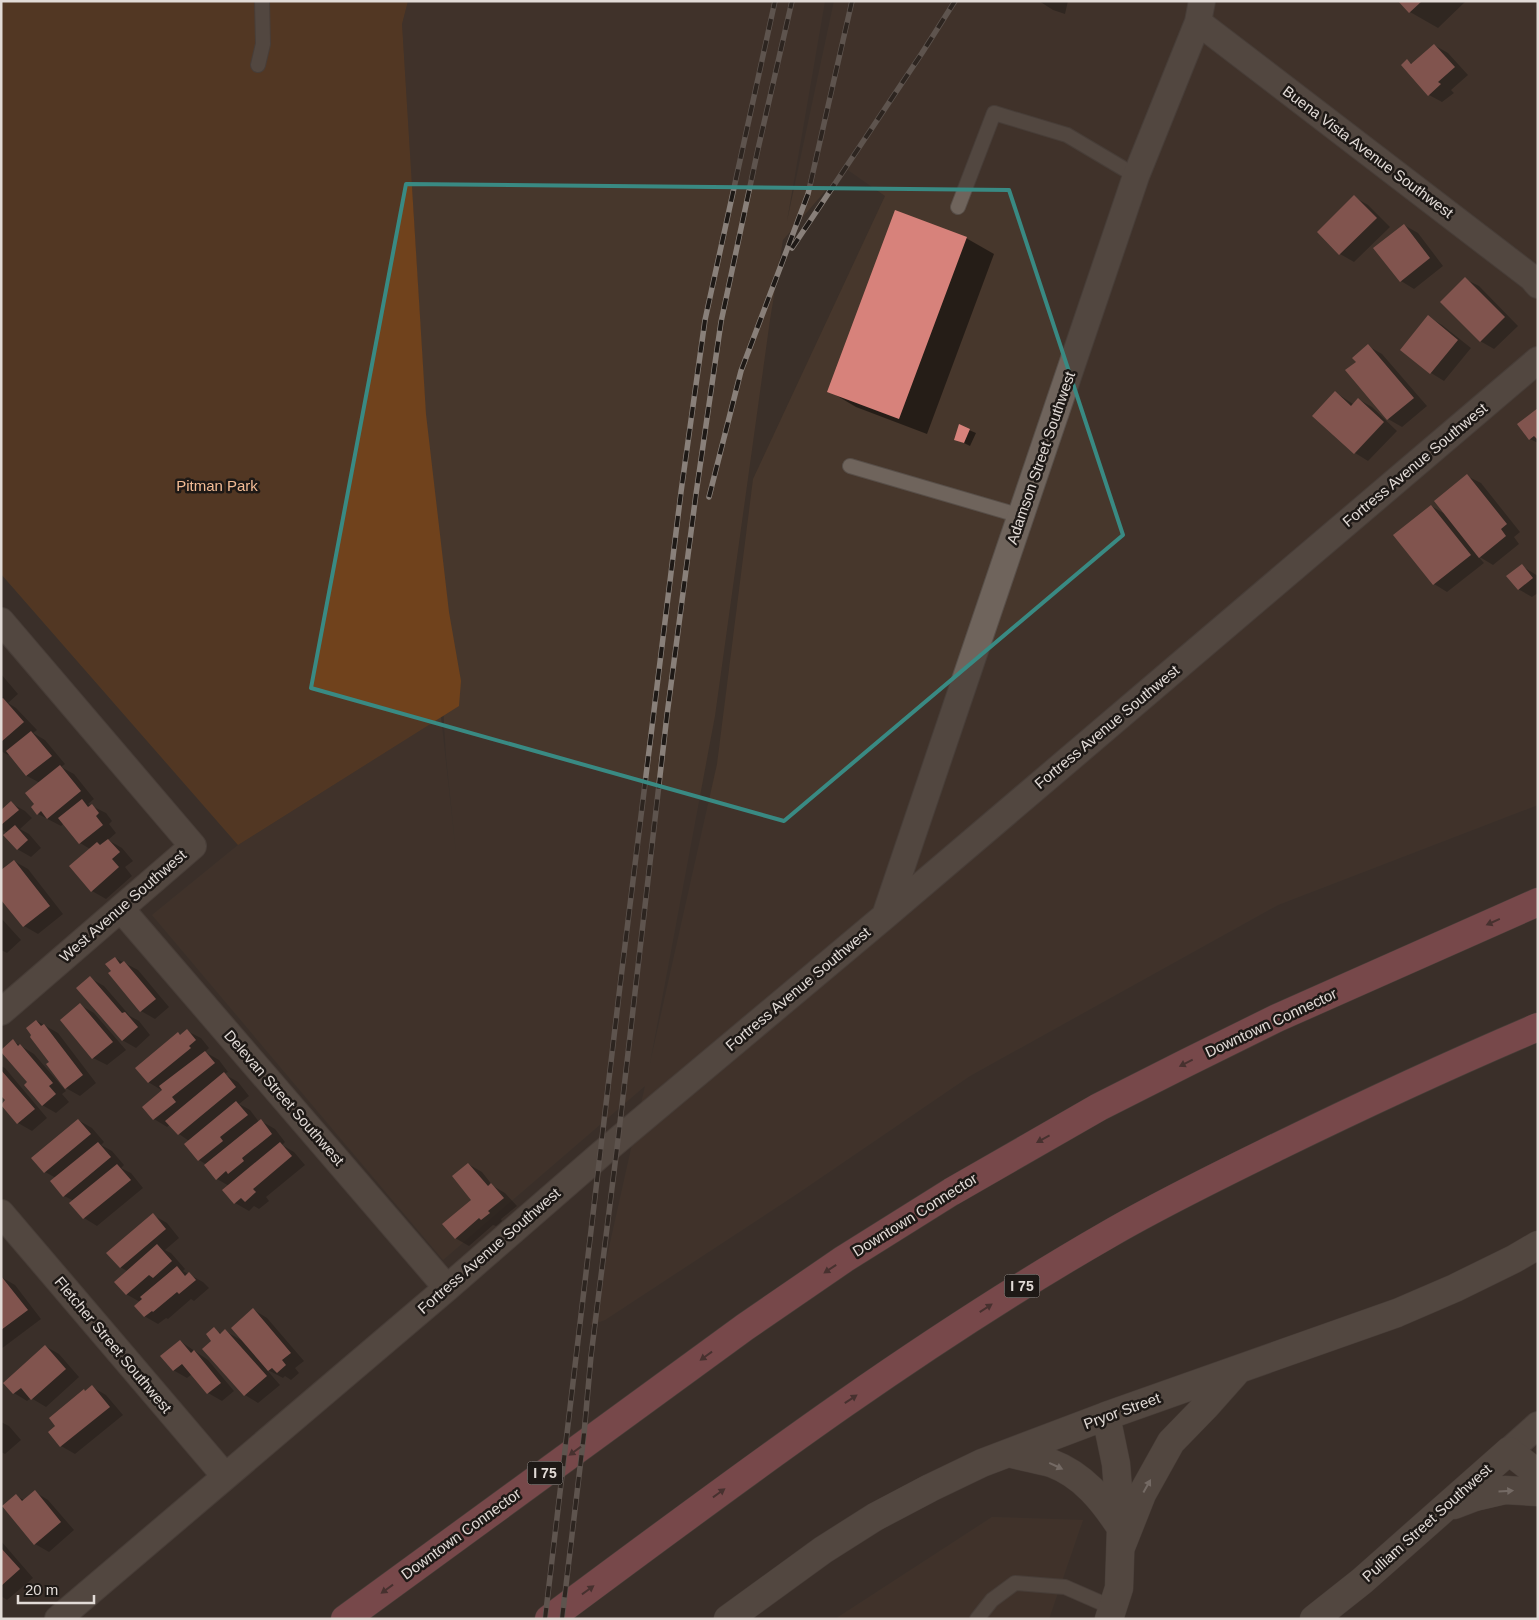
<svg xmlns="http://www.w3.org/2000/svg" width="1539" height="1620" font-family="Arial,sans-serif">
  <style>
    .built { fill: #47372c; fill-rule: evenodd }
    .green { fill: #70421c }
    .shadow { fill: #0007 }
    .building { fill: #d7827b }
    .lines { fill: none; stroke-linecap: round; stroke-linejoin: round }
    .lane-casing { stroke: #584f49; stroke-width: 16 }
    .street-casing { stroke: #584f49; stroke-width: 28 }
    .secondary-casing { stroke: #584f49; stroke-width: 29 }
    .highway-casing { stroke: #584f49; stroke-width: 29 }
    .lane { stroke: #6f645c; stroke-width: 14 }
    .street { stroke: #6f645c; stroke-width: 26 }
    .secondary { stroke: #6f645c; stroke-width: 28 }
    .highway { stroke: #c06672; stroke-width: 28 }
    .rail-casing { stroke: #89807a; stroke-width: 5.5 }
    .rail { stroke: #1e1916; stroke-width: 4; stroke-dasharray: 11; stroke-linecap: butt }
    .oneway { fill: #573436 }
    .oneway2 { fill: #bab1ac }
    .marked { fill: none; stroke: #398a83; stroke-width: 4; stroke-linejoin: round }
    .labels { text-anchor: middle; stroke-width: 5; stroke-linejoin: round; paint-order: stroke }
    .shield { fill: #1e1916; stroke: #a7a19d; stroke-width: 1 }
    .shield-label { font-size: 14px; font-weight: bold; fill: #e2dbd7 }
    .street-label { font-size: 15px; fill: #e2dbd7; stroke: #1e1916 }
    .park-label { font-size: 15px; fill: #f3bc95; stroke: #1e1916 }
  </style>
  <rect width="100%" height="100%" fill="#3b3029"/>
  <path class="built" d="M408 1H825L787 221 834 1H1538V805L1278 905 970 1076 797 1194 605 1320 590 1325 600 1288 645 1086 443 1260 152 915 238 845 441 717 456 853 446 756 402 24ZM845 168 885 196 753 479 717 764 650 1063 715 716 770 320 783 240Z
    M992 1517 1083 1520 1049 1619H835Z"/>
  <path class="green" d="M1 1H408L402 24 426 414 449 612 461 681 459 706 238 845 1 574Z"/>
  <path class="shadow" d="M1039 1H1068L1065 14 1053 10Z
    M1399 1H1466L1438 28 1410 12Z
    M1434 45 1448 53 1468 75 1451 90 1454 93 1442 102 1429 95 1407 61 1413 64Z
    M1354 197 1368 205 1390 227 1354 262 1340 254Z
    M1404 225 1418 233 1443 266 1414 289 1401 281Z
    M966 238 994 254 927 434 856 407 829 391Z
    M1465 279 1479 286 1518 326 1494 349 1480 341Z
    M1429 317 1442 325 1471 348 1444 381 1431 373Z
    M1368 346 1382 354 1427 406 1402 427 1388 419 1357 362Z
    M1335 392 1353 404 1358 399 1372 407 1397 431 1368 461 1355 453Z
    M1538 409V443L1530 439Z
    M969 430 976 433 970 446 956 439Z
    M1467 476 1481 483 1520 532 1514 537 1519 544 1493 565 1478 556 1484 563 1447 592 1434 584 1431 506 1447 515Z
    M1522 566 1538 576V593L1532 597 1518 589Z
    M1 674 18 694 8 703 16 708 37 730 33 733 45 740 65 764 61 767 74 774 94 799 88 804 106 813 112 821 109 824 116 833 108 840 122 848 133 861 125 867 132 876 106 899 92 891 90 849 80 843 64 823 61 826 38 814 40 783 27 776 10 754 8 755 1 751Z
    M11 803 25 811 32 818 20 829 29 834 41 848 31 857 17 849 8 833 1 829V811Z
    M14 861 28 869 63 914 38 934 24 926 1 898Z
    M1 918 21 940 7 953 1 950Z
    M115 958 138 970 169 1007 155 1019 141 1011 112 971Z
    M90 978 104 986 130 1016 139 1021 150 1035 136 1048 122 1040Z
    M80 1005 94 1013 126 1050 107 1065 93 1058Z
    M37 1021 58 1033 96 1083 80 1096 64 1087 50 1062 33 1035Z
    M187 1031 201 1038 209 1048 205 1052 219 1060 228 1072 224 1074 238 1082 249 1096 239 1104 250 1110 259 1122 261 1121 275 1129 285 1142 282 1145 294 1152 305 1165 266 1197 269 1201 259 1209 254 1206 249 1211 235 1203 224 1190 229 1186 217 1179 207 1165 199 1160 189 1141 179 1134 170 1125 167 1127 154 1119 163 1091 148 1082 181 1036Z
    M13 1041 34 1054 66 1091 62 1094 69 1102 56 1113 42 1105 29 1082Z
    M1 1066 5 1068 47 1118 32 1131 18 1123 2 1104 7 1100 1 1094Z
    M78 1120 92 1128 104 1142 101 1145 112 1151 124 1165 121 1168 131 1173 143 1188 97 1226 84 1218 74 1201 64 1196 56 1178 45 1172 33 1158Z
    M468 1164 482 1172 493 1186 505 1193 517 1206 501 1219 502 1221 496 1226 493 1225 469 1246 455 1238 473 1200Z
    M153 1215 167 1223 179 1238 165 1250 171 1253 185 1269 183 1271 203 1282 209 1288 194 1301 191 1299 168 1319 166 1318 158 1324 144 1316 140 1302 126 1294 127 1271 120 1267Z
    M1 1277 15 1285 41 1319 1 1349Z
    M254 1310 267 1318 304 1361 295 1368 299 1373 291 1380 285 1376 283 1378 266 1369 280 1385 258 1403 245 1395 213 1341 214 1329 222 1334 225 1331 243 1341Z
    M180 1341 208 1360 234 1391 222 1401 208 1393 192 1374 187 1378 173 1370Z
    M45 1346 59 1354 79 1377 46 1407 31 1398 27 1401 14 1393Z
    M92 1387 106 1395 123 1415 75 1454 61 1446 50 1432 84 1390 86 1392Z
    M1 1422 9 1426 21 1440 5 1454 1 1452Z
    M35 1492 48 1500 74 1530 49 1552 35 1544 16 1496 24 1500Z
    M1 1541 33 1578 7 1600 1 1596Z"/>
  <path class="building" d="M1398 1H1422L1409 13Z
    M1434 44 1455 67 1438 82 1441 84 1428 96 1401 65 1407 59 1411 64Z
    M1354 195 1377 218 1339 255 1317 232Z
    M895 210 967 237 899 419 827 392Z
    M1404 224 1430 258 1400 282 1373 248Z
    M1465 277 1505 317 1480 342 1440 302Z
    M1428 315 1458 340 1430 374 1400 350Z
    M1368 344 1414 398 1387 420 1345 370 1356 362 1352 358Z
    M1335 391 1351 406 1358 398 1384 422 1354 454 1312 416Z
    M1538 408V440L1534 436 1529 440 1517 424Z
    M959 424 970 429 964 443 954 440Z
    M1467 474 1507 524 1501 529 1506 536 1479 558 1434 501Z
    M1431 505 1471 555 1433 585 1393 535Z
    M1522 564 1533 578 1518 590 1506 576Z
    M3 698 24 722 1 742V699Z
    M31 731 52 756 26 776 6 751Z
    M60 765 81 791 47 819 41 811 37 815 31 807 34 804 25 793Z
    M82 799 88 807 92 804 99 813 96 816 103 825 79 844 58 818Z
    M11 801 19 810 1 825V810Z
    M15 825 28 840 17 850 3 835Z
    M108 839 120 852 112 859 119 867 91 892 69 866 97 842 100 845Z
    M14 860 50 906 23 927 1 900V870Z
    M115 957 120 964 124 961 156 999 140 1012 108 973 111 971 105 964Z
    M90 976 122 1013 125 1012 138 1027 122 1041 76 988Z
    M80 1003 113 1042 92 1059 60 1020Z
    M36 1020 41 1026 44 1024 83 1075 65 1089 46 1064 49 1062 30 1037 31 1035 26 1028Z
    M187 1029 196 1040 189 1046 191 1048 148 1083 135 1068 178 1032 180 1035Z
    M13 1039 18 1046 20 1044 53 1083 49 1086 56 1094 42 1106 24 1085 27 1082 1 1052V1050Z
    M205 1051 215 1063 172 1097 176 1102 153 1120 142 1107 162 1090 159 1086Z
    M1 1070 35 1109 17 1124 1 1105 5 1100 1 1096Z
    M224 1072 236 1087 178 1135 165 1121Z
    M236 1101 248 1115 220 1137 223 1141 198 1161 184 1144Z
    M78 1119 91 1134 44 1173 31 1158Z
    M261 1119 272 1134 242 1158 244 1161 228 1174 226 1171 216 1180 204 1165Z
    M98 1142 111 1157 63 1197 50 1181Z
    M280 1142 292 1156 253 1189 256 1192 245 1202 241 1198 234 1204 222 1190Z
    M468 1163 488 1186 491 1183 504 1198 488 1211 490 1213 481 1220 479 1218 455 1239 442 1224 471 1200 452 1176Z
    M117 1164 131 1180 83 1219 69 1203Z
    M153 1213 166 1229 120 1268 106 1253Z
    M157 1244 172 1261 153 1278 149 1275 126 1295 114 1282Z
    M177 1266 185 1276 189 1272 196 1280 179 1294 177 1292 153 1312 152 1311 144 1317 134 1306 142 1299 140 1297Z
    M1 1276 28 1310 1 1330Z
    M253 1308 291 1353 282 1360 286 1365 277 1373 272 1368 268 1371 231 1328Z
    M214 1327 220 1334 225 1329 267 1376 244 1396 202 1349 211 1341 206 1334Z
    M180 1340 191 1353 194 1350 221 1383 207 1394 182 1364 173 1371 160 1356Z
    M45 1345 66 1369 31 1400 21 1388 13 1394 3 1383Z
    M92 1385 110 1407 60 1447 48 1432 55 1426 49 1418 84 1389 85 1391Z
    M35 1490 61 1522 34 1545 2 1506 16 1494 22 1501Z
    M1 1548 20 1569 1 1586Z"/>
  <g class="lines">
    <defs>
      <path id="lane" d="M258 65 263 44 262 1
        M958 207 994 113 1067 135 1136 176
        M850 466 1021 516
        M977 1619 992 1600 1015 1583 1065 1587 1113 1608"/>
      <path id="street" d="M1198 22 1532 278 1538 285
        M1 621 193 846 1 1012
        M121 909 447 1288
        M885 916 1136 176 1198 22 1202 1
        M1 1213 225 1476
        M1509 1451 1538 1425
        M58 1619 447 1288 600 1155 885 916 1538 360"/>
      <path id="secondary" d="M1106 1416 1116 1464 1121 1528 1119 1588 1109 1619
        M1009 1453C1023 1457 1037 1459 1051 1463 1083 1475 1103 1500 1121 1528
        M1454 1505 1475 1497 1505 1490 1538 1492
        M1121 1547 1142 1494 1171 1442 1205 1407 1237 1371
        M728 1619 823 1550 875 1517 930 1488 982 1463 1106 1416 1397 1313 1455 1288 1514 1259 1538 1245
        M1314 1619 1362 1581 1509 1451 1538 1474"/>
      <path id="highway" d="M345 1619 745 1327 844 1259 951 1192 1099 1107 1186 1063 1277 1018 1538 902
        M549 1619C731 1484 912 1347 1109 1234 1164 1202 1222 1174 1279 1146 1365 1104 1451 1064 1538 1027"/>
    </defs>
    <use href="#lane" class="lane-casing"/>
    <use href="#street" class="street-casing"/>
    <use href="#secondary" class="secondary-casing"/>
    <use href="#highway" class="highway-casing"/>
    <use href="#lane" class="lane"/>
    <use href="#street" class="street"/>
    <use href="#secondary" class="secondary"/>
    <use href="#highway" class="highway"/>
    <defs>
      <path id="rail" d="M792 248 922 53 955 1
        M709 497 741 371 808 194 852 1
        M545 1619 620 986 681 492 705 320 775 1
        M562 1619 584 1434 591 1356 618 1140 667 715 696 494 721 322 758 149 792 1"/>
    </defs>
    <use href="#rail" class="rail-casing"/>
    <use href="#rail" class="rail"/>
  </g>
  <defs><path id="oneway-solid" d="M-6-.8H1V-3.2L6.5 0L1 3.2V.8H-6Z" transform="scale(1.25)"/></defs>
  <g class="oneway">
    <use href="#oneway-solid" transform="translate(1493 922) rotate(156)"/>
    <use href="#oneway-solid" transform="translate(1186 1063) rotate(153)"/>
    <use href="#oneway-solid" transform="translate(1043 1139) rotate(151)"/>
    <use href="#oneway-solid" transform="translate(830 1269) rotate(146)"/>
    <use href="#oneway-solid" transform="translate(986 1308) rotate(-33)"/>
    <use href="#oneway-solid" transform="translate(706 1356) rotate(144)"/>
    <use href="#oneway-solid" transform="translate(851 1399) rotate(-34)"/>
    <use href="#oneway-solid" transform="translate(575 1451) rotate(144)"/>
    <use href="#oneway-solid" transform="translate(719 1493) rotate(-36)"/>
    <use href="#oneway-solid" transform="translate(387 1589) rotate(144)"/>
    <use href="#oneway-solid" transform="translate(588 1590) rotate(-36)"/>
  </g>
  <g class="oneway2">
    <use href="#oneway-solid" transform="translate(1056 1466) rotate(25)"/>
    <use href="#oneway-solid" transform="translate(1147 1486) rotate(-61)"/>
    <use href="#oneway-solid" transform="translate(1506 1491) rotate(-4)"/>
  </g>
  <path d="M0 0H1539V1620H0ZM406 184 1009 190 1123 535 784 821 311 688Z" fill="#3b3029" fill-opacity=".55" fill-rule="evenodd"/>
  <path class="marked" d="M406 184 1009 190 1123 535 784 821 311 688Z"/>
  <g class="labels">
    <g class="shield">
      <rect x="1004.5" y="1274.5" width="35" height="23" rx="4"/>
      <rect x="527.5" y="1461.5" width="35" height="23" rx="4"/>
    </g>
    <g class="shield-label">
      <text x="1022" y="1291">I 75</text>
      <text x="545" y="1478">I 75</text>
    </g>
    <g class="street-label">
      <text transform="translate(1368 152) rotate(37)" y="5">Buena Vista Avenue Southwest</text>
      <text transform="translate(1041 458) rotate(-71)" y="5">Adamson Street Southwest</text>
      <text transform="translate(1415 465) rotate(-40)" y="5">Fortress Avenue Southwest</text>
      <text transform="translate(1107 727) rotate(-40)" y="5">Fortress Avenue Southwest</text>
      <text transform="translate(123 906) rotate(-41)" y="5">West Avenue Southwest</text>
      <text transform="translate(798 989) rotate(-40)" y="5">Fortress Avenue Southwest</text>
      <text transform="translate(1271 1023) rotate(-25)" y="5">Downtown Connector</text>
      <text transform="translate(284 1098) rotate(49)" y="5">Delevan Street Southwest</text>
      <text transform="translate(915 1215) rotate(-32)" y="5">Downtown Connector</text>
      <text transform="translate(489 1251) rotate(-41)" y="5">Fortress Avenue Southwest</text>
      <text transform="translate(113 1345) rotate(50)" y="5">Fletcher Street Southwest</text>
      <text transform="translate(1122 1411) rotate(-20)" y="5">Pryor Street</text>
      <text transform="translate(1427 1523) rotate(-42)" y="5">Pulliam Street Southwest</text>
      <text transform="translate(461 1534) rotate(-36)" y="5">Downtown Connector</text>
    </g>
    <g class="park-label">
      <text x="217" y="491">Pitman Park</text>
    </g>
  </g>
  <rect width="1539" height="1620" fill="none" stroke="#e2dbd7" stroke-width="5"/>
  <path d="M18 1595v8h76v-8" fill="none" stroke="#e2dbd7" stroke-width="2.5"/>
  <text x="25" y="1595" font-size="15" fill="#e2dbd7" stroke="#1e1916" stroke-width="4" paint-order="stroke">20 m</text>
</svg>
